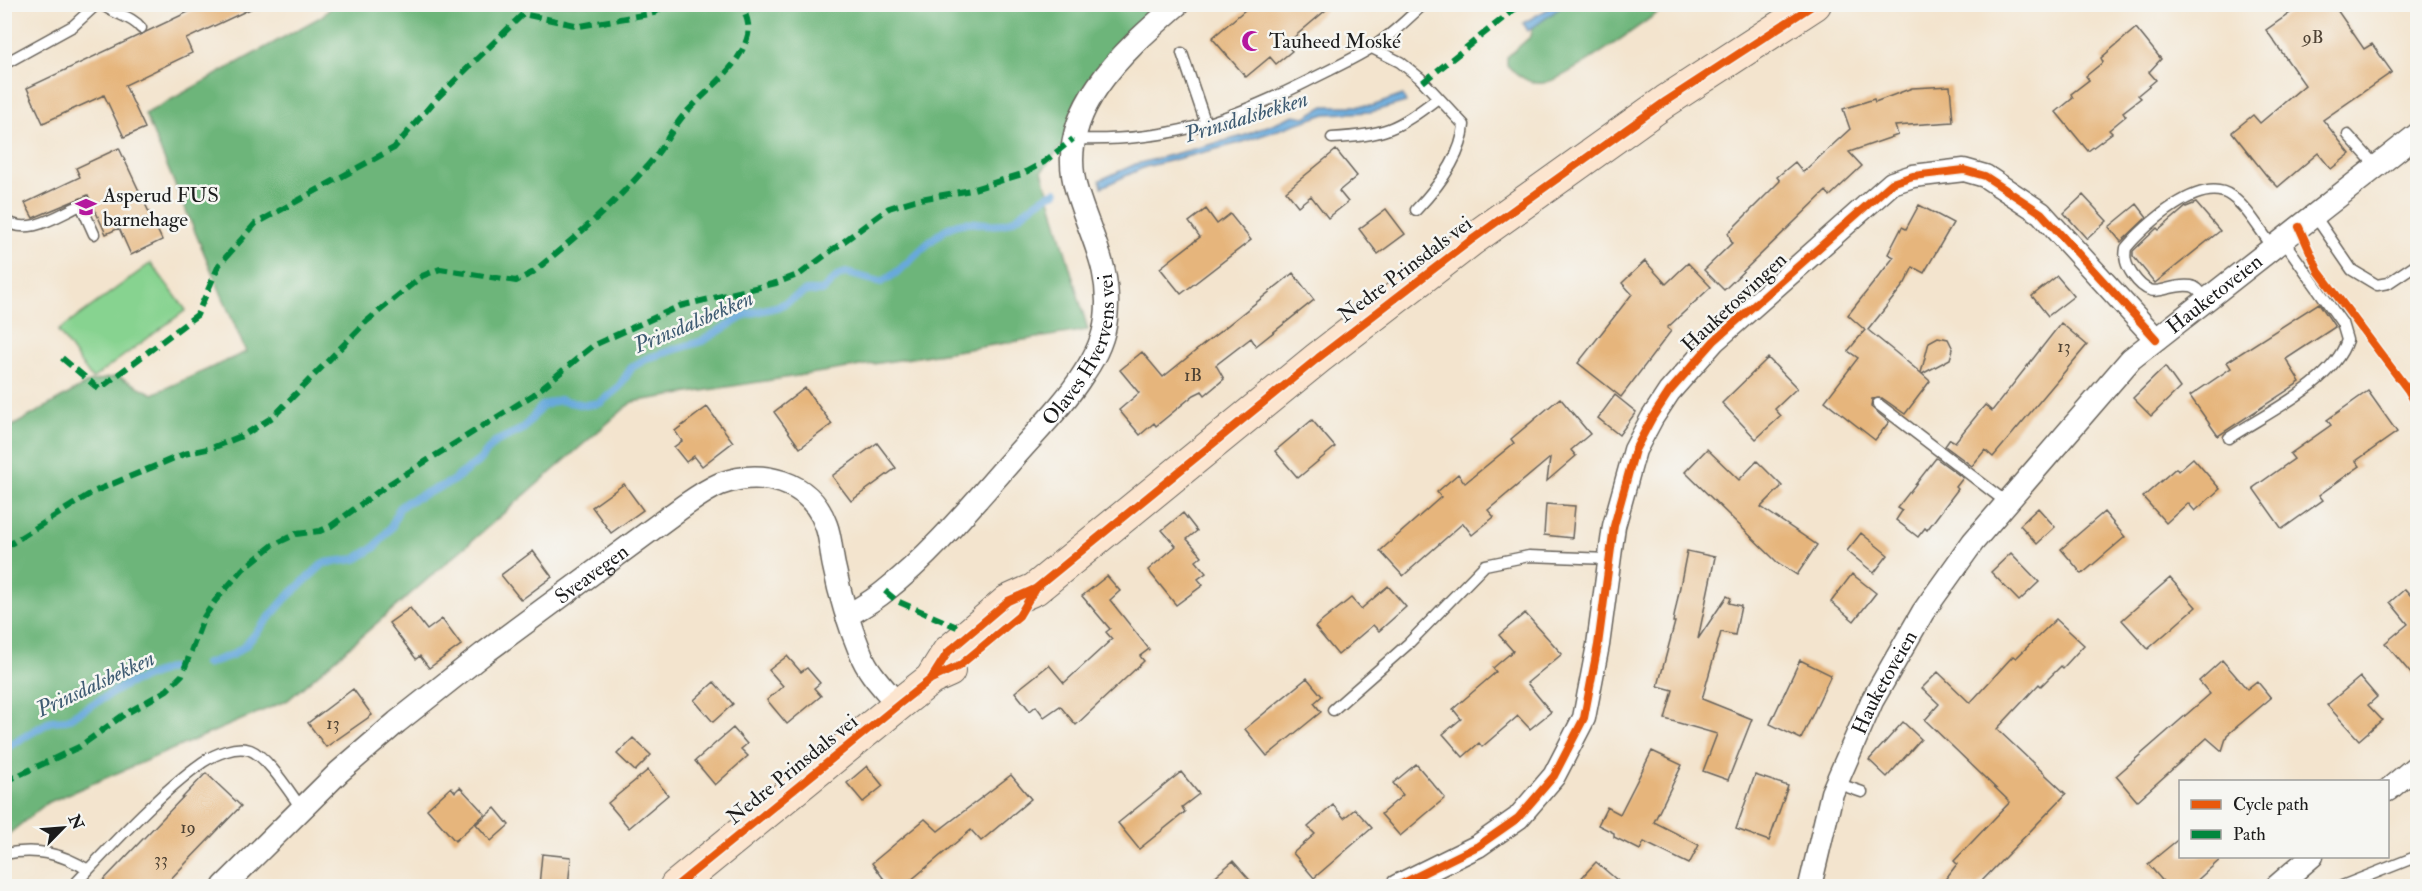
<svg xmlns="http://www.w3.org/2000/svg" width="2422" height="891" font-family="'IM FELL Double Pica',serif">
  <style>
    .green { fill: #87d390; stroke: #527856; stroke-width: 1.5 }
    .forest { fill: #6db57a; stroke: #44684b; stroke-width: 1.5 }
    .water { fill: #67a9db; stroke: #42627c; stroke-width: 1.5 }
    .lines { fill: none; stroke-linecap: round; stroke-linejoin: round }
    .stream { stroke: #67a9db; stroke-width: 8 }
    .building { fill: #e6b57c }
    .service-casing { stroke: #67625a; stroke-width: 13 }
    .minor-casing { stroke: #67625a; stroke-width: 25 }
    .secondary-casing { stroke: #67625a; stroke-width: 34 }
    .service { stroke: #fff; stroke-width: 10 }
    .minor { stroke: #fff; stroke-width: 22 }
    .secondary { stroke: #fce5cf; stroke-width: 32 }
    .quiet { stroke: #00873e; stroke-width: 6; stroke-dasharray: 12 6; stroke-linecap: butt }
    .cycleway-casing { stroke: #f6f6f2; stroke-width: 11 }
    .cycleway { stroke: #e8590c; stroke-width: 8 }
    .labels { text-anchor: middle; stroke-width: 5; stroke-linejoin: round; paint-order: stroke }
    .number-label { font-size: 18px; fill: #4e4234 }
    .poi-label { font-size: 21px; fill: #1c1c1c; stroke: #f6f6f2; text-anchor: start }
    .street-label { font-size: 21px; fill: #1c1c1c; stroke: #f6f6f2 }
    .water-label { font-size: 22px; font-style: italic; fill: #3e5b72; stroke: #f6f6f2 }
  </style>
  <rect width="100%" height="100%" fill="#f6f6f2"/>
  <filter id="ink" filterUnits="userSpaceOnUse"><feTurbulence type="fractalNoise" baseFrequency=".0167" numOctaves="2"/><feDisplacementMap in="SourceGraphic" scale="12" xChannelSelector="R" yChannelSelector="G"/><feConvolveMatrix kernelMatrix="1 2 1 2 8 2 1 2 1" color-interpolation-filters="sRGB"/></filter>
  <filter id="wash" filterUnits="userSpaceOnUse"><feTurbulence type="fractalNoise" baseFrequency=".008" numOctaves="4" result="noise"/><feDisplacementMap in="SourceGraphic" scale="24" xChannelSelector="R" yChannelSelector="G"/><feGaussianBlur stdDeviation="1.35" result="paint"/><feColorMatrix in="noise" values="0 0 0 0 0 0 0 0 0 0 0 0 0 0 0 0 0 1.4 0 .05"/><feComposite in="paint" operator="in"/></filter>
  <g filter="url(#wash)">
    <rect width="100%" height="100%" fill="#f3e4ce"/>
    <path class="green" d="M151 263 186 310 92 379 58 331Z"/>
    <path class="forest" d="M333 5H1172L1042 171 1088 330 632 402 288 700 47 803 5 837 4 431 89 382 118 376 153 394 246 352 145 114 324 15Z
      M1564 5H1669C1644 22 1569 79 1543 83 1530 85 1516 74 1507 65V57L1531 36 1533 27Z"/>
    <path class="water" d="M1555 5H1564L1528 31 1523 23Z
      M1403 95 1406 102 1371 112 1325 114 1240 143 1145 167 1102 187 1100 180 1136 164 1243 136 1294 115 1305 117 1324 106H1372Z"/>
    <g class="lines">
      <path class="stream" d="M206 664 232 655 245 646 286 598 324 563 356 559 375 547 392 526 399 508 407 502 451 482 480 460 495 442 523 429 542 406 559 400 585 405 600 403 619 387 632 367 648 358 702 341 747 314 780 306 806 291H822L839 275 846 273 881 282C907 270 924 241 950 227 969 216 990 230 1009 222 1026 214 1037 198 1056 192
        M4 749 51 721 66 720 127 684 170 668"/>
    </g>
    <g id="blocks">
      <path class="building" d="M205 4H261L186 39 192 53 125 85 145 128 124 137 104 95 43 123 27 88Z
        M1252 4H1333L1286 44 1292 51 1276 64 1270 57 1246 77 1212 38Z
        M2303 4H2333L2364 49 2372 44 2392 72 2323 120 2350 154 2331 169 2318 153 2278 187 2266 175 2232 132 2253 115 2260 123 2305 85 2266 30Z
        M2136 28 2161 59 2149 72 2156 80 2138 95 2141 98 2123 112 2126 116 2109 130 2112 133 2088 151 2056 112 2073 98 2071 94 2089 80 2086 76 2103 62 2101 58Z
        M1950 86 1953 122 1895 126 1898 135 1849 152 1862 166 1830 196 1826 191 1724 290 1704 270 1732 243 1728 233 1780 181 1777 177 1795 162 1803 172 1850 129 1843 109 1874 99 1875 102 1912 88Z
        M119 148 162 240 131 255 119 228 106 234 88 195 33 218 25 203 80 177 76 168Z
        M1336 150 1357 176 1339 191 1348 202 1328 218 1311 196 1298 206 1286 191Z
        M2083 195 2107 221 2087 239 2064 213Z
        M2196 203 2220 231 2155 283 2133 256V251L2157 228 2159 230 2186 207Z
        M2137 204 2147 217 2121 242 2109 227Z
        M1919 205 1953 223 1924 273 1913 267 1905 283 1868 330 1921 373 1929 342 1938 337 1948 339 1953 349 1950 359 1922 374 1930 381 1905 414 1882 398 1872 399 1871 407 1889 422 1875 440 1825 401 1858 358 1848 351 1865 330 1848 315 1894 257 1888 254 1902 227 1906 229Z
        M1206 209 1217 224 1230 214 1251 240 1181 294 1160 268 1200 237 1189 222Z
        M1386 209 1405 234 1378 254 1359 229Z
        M1645 261 1666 284 1688 263 1711 287 1667 328 1671 331 1621 397 1578 363 1632 294 1622 283Z
        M1293 273 1314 300 1256 346 1251 338 1216 365 1224 379 1205 395 1202 391 1194 395 1156 426 1154 423 1140 435 1119 410 1139 393 1120 370 1142 352 1163 377Z
        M2057 276 2074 296 2048 316 2032 296Z
        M2319 303 2335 327 2286 359 2300 382 2218 436 2190 396 2231 368 2227 362Z
        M2061 323 2087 345 1993 457 1985 450 1972 466 1945 446 1950 439 1955 442 1985 405 1992 411Z
        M1768 358 1797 388 1775 409 1781 416 1756 439 1722 403Z
        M2165 367 2180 388 2151 416 2133 398Z
        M805 388 832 424 800 448 774 412Z
        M2368 391 2397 432 2356 461 2360 466 2319 495 2323 500 2282 529 2253 488 2294 459 2290 454 2331 425 2327 420Z
        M1615 395 1636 412 1619 435 1598 418Z
        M1560 398 1590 434 1571 450 1576 456 1547 481 1550 458 1488 510 1494 517 1472 535 1463 523 1403 576 1380 551 1441 497 1437 492 1458 474 1465 483 1514 443 1511 439Z
        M707 407 733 442 702 466 694 456 686 462 674 447 682 441 675 431Z
        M1312 420 1335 447 1298 478 1275 451Z
        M877 443 896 468 851 501 832 476Z
        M1707 449 1739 480 1757 461 1782 486 1761 507 1817 545 1797 575 1778 563 1685 472Z
        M1936 458 1963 478 1956 487 1958 489 1927 530 1925 528 1918 537 1896 520 1902 511 1897 508Z
        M2193 458 2220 489 2195 511 2188 503 2166 523 2143 497 2176 468 2178 471Z
        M624 484 643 510 611 533 592 507Z
        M1546 504 1575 506 1572 538 1544 535Z
        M2038 508 2055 527 2037 544 2020 525Z
        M2104 512 2125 537 2082 574 2061 549Z
        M1183 513 1197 531 1187 539 1202 556 1196 561 1206 573 1198 579 1203 585 1176 605 1148 570 1176 546 1162 530Z
        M1861 533 1888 555 1874 573 1847 551Z
        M533 551 552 577 521 600 501 575Z
        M1687 551 1715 557 1698 639 1727 596 1731 598 1729 603 1741 606 1735 635 1721 632 1702 699 1752 719 1728 780 1703 771 1717 734 1665 719 1673 690 1658 686 1675 622H1673Z
        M2011 553 2039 582 2019 601 1991 572Z
        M1852 574 1876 593 1854 621 1831 602Z
        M1107 576 1120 591 1110 600 1149 649 1140 656 1144 661 1076 725 1060 706 1044 717 1036 706 1030 711 1015 692 1049 665 1064 683 1112 639 1106 632 1110 629 1082 596Z
        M2170 578 2196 607 2148 649 2122 620Z
        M1388 586 1406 607 1379 631 1373 625 1338 655 1315 627 1351 598 1361 609Z
        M2405 589 2418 604V682L2385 643 2408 624 2390 602Z
        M410 608 427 630 442 619 461 645 429 668 420 656 416 659 389 623Z
        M1525 613 1562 654 1527 683 1551 712 1530 729 1518 716 1482 747 1479 743 1463 757 1443 734 1461 719 1453 709 1496 672 1493 668 1513 651 1499 635Z
        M2056 619 2084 645 2063 668 2061 666 2041 686 2039 684 1997 729 2066 794 1977 886H1940L1957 864 1954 861 2010 802 1925 720 1939 704 1922 688 1938 672 1970 703 2013 656 2016 658Z
        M787 656 801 672 807 668 820 683 814 688 821 696 787 724 767 700 783 686 769 670Z
        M1800 660 1831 675 1801 739 1770 724Z
        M2222 660 2247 689 2257 681 2271 698 2227 735 2222 751 2207 738 2137 801 2116 776 2210 694 2199 681Z
        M2360 677 2377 697 2368 705 2382 720 2359 740 2327 705Z
        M1307 678 1322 696 1314 703 1321 712 1267 756 1245 729Z
        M714 682 733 704 713 722 694 700Z
        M353 689 372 715 326 747 308 723Z
        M1903 722 1921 739 1887 777 1869 760Z
        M733 728 747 744 741 749 748 756 715 785 695 761Z
        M633 738 651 755 635 771 617 754Z
        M1652 751 1682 765 1654 822 1699 845 1689 864 1644 842 1640 850 1614 837V833L1598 825 1607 807 1620 814Z
        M1416 764 1445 798 1400 836 1381 814 1403 795 1393 783Z
        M867 766 883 786 863 802 847 783Z
        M648 770 668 795 629 828 608 803Z
        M1181 772 1199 794 1182 807 1185 812 1139 849 1118 823Z
        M206 773 241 806 185 864 164 886H98Z
        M1011 775 1031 799 981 841 971 830 904 886H889L872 863 925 819 938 831Z
        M1755 775 1788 786 1769 841 1736 829Z
        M451 787 455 792 460 787 485 814 455 841 427 809Z
        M1333 805 1344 818 1355 809 1372 828 1314 878 1293 853 1315 834 1308 827Z
        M495 808 509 825 491 841 476 824Z
        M2181 837V856H2224L2191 886H2167L2148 864Z
        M542 854 571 857 568 886H539Z
        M1233 861 1255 886H1204Z
        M1596 862 1624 886H1574Z"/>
    </g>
  </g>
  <g filter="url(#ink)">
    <use href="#blocks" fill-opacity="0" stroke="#67625a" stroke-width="1.5"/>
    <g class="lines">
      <defs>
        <path id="service" d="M102 4C114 15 131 15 141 28
          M1372 48 1400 62 1420 78 1464 125C1462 157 1437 188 1416 210
          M1182 53 1206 124
          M4 64 73 26 97 4
          M2348 135 2376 166
          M1332 138C1385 135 1396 130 1438 98
          M1074 139C1167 142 1224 123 1306 82 1327 71 1350 61 1371 48 1390 37 1407 19 1424 4
          M2315 216 2352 270 2377 285 2388 283 2418 263
          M4 219C27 238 58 215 81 205L94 234
          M2205 298C2201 293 2198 287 2191 286 2165 282 2154 306 2132 274 2126 265 2124 259 2126 248 2144 226 2201 174 2231 196 2248 208 2260 231 2273 247
          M1878 404 2006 502
          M2229 438C2266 413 2333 383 2347 340L2342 323 2283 240
          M1333 710 1408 644 1485 565 1529 556 1608 559
          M1836 783 1862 792
          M4 854C36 848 62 853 88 870
          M73 886C109 848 160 792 203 762 215 754 236 745 250 750 268 757 290 793 302 809
          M2342 886 2418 856"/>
        <g id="minor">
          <path id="s1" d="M847 616C860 608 873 601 885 591 932 554 972 505 1011 461 1036 432 1064 405 1084 373 1095 357 1104 338 1106 319 1112 269 1091 238 1077 192 1052 113 1124 51 1178 4"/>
          <path d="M2388 790 2418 765"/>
          <path id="s2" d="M224 886 339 772 397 722 483 654 681 508C694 499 706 490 720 484 761 469 810 480 826 525 831 538 831 553 834 566 840 596 849 625 861 654 868 673 885 689 898 705"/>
          <path d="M1397 886 1478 846 1518 818 1554 776 1584 718 1598 645 1614 526 1635 450 1652 418 1669 392 1714 341 1892 183 1913 176 1964 170 1985 176 2041 213 2156 339"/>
          <path id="s3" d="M1810 886 1832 793 1872 701 1923 612 1973 542 2131 359 2418 134"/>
          <path d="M2277 886 2312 856"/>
        </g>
        <path id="secondary" d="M931 679 948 652 1008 601 1035 589 1318 358 1470 241 1666 101 1815 4
          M676 886 898 705 931 679 949 671"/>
      </defs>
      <use href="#service" class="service-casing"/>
      <use href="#minor" class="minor-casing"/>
      <use href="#secondary" class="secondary-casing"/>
      <use href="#service" class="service"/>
      <use href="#minor" class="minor"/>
      <use href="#secondary" class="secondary"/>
      <path class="quiet" d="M1423 82 1521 4
        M62 358 99 389 197 315 219 265 255 224 394 148 438 97 523 14 580 26 654 13 666 4
        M4 548 93 492 184 454 212 448 244 435 273 417 367 321 422 276 440 269 516 281 532 273C575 238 622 198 657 154 666 142 673 128 683 116 704 92 740 68 748 35 750 24 746 15 741 4
        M885 591 897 601 957 627
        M4 782 79 747 122 716 167 690 182 675 204 617 215 601 243 569 273 545 296 534 320 531 331 526 386 486 533 395 594 345 680 306 776 283 800 274 889 208 915 200 971 190 1022 174 1044 162 1073 139"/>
      <defs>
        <path id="cycleway" d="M2299 227 2319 272 2408 390 2418 408
          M931 679 948 652 1008 601 1035 589 1318 358 1470 241 1666 101 1815 4
          M676 886 898 705 931 679 959 666 1019 616 1035 589
          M1397 886 1478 846 1518 818 1554 776 1584 718 1598 645 1614 526 1635 450 1652 418 1669 392 1714 341 1892 183 1913 176 1964 170 1985 176 2041 213 2156 339"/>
      </defs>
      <use href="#cycleway" class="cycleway-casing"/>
      <use href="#cycleway" class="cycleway"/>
    </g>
  </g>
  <defs>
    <symbol id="mosque-bare" viewBox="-9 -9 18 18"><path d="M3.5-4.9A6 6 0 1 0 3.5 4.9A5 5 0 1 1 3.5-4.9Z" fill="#b5179e" stroke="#f6f6f2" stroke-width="2.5" paint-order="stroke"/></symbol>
    <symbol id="school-bare" viewBox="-9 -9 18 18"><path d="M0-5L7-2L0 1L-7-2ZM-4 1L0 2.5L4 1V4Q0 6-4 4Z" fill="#b5179e" stroke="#f6f6f2" stroke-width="2.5" paint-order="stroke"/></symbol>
  </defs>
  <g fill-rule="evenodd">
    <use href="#mosque-bare" x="1237" y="26" width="30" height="30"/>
    <use href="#school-bare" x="71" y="192" width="30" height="30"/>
  </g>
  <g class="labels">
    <g class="number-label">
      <text x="2313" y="43">9B</text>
      <text x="2064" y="352">13</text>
      <text x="1193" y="381">1B</text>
      <text x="333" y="729">13</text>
      <text x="188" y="833">19</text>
      <text x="161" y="865">33</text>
    </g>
    <g class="poi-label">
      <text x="1269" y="48">Tauheed Moské</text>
      <text x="103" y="202">Asperud FUS<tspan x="103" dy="24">barnehage</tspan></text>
    </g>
    <g class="street-label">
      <text transform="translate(1405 269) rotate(-37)" y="7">Nedre Prinsdals vei</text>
      <text dy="7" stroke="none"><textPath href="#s3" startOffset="732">Hauketoveien</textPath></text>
      <text transform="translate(1734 302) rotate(-43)" y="7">Hauketosvingen</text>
      <text dy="7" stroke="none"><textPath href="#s1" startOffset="362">Olaves Hvervens vei</textPath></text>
      <text dy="7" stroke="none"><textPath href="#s2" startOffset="483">Sveavegen</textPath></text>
      <text dy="7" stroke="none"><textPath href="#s3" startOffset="218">Hauketoveien</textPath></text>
      <text transform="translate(792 769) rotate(-39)" y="7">Nedre Prinsdals vei</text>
    </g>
    <g class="water-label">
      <text transform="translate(1246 116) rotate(-17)" y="8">Prinsdalsbekken</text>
      <text transform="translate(693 321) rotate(-23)" y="8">Prinsdalsbekken</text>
      <text transform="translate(95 683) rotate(-25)" y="8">Prinsdalsbekken</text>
    </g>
  </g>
  <rect width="2422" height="891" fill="none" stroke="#f6f6f2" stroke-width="24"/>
  <rect x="2179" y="780" width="210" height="78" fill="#f6f6f2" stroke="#9f9f9c" stroke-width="1.5"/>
  <rect x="2191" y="800" width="30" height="9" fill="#e8590c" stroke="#9f9f9c" stroke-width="1.5"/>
  <text x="2233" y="810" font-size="18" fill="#1c1c1c">Cycle path</text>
  <rect x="2191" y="830" width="30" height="9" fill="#00873e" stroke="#9f9f9c" stroke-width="1.5"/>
  <text x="2233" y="840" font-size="18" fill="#1c1c1c">Path</text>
  <g transform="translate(63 828) rotate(65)" stroke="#f6f6f2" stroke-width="4.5" paint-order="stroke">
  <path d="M0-4.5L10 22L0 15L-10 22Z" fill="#1c1c1c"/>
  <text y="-9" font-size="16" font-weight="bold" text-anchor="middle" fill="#1c1c1c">N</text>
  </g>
</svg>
